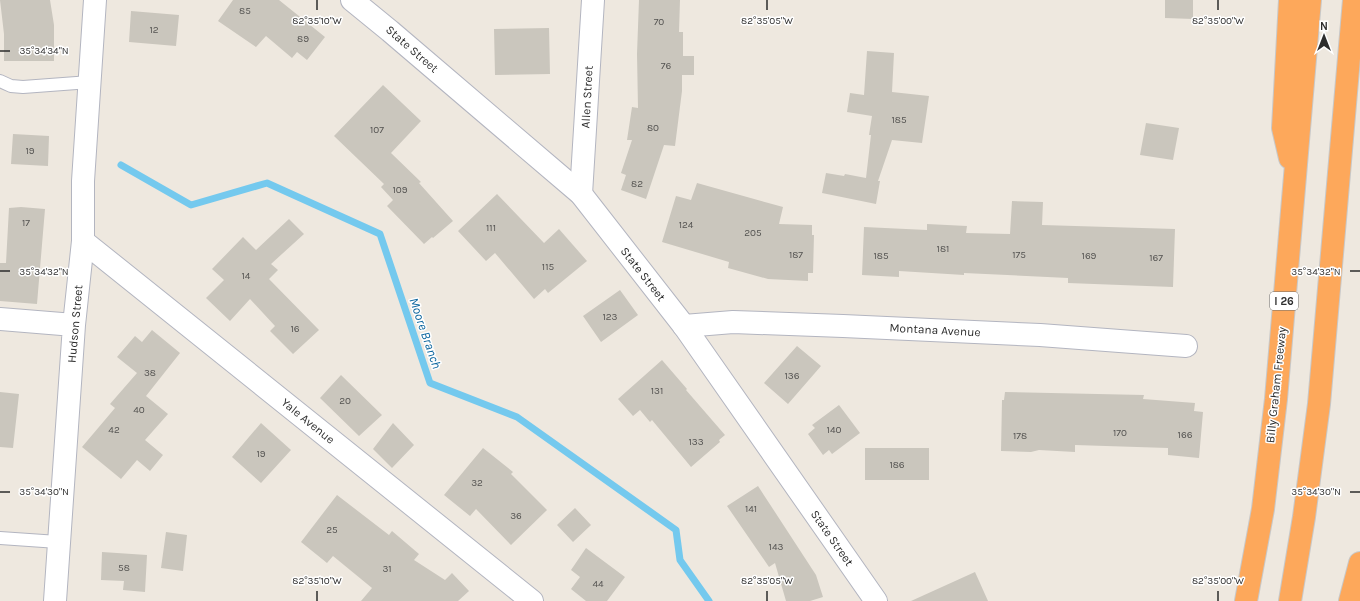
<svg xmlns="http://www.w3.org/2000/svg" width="1360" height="601" font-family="Karla,sans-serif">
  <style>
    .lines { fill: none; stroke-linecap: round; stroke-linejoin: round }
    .stream { stroke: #74c9ee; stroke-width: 7 }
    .building { fill: #cac6bd }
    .lane-casing { stroke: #b3b5c0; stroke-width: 14 }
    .street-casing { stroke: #b3b5c0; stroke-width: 24 }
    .secondary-casing { stroke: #b3b5c0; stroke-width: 24 }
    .highway-casing { stroke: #c8c8c8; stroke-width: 24 }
    .lane { stroke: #fff; stroke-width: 12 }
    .street { stroke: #fff; stroke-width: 22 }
    .secondary { stroke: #fff; stroke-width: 22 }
    .highway { stroke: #fda85b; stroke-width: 22 }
    .ticks { fill: none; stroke: #2d2d2d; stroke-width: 1.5 }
    .labels { text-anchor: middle; stroke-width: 3; stroke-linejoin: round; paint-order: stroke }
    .number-label { font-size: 10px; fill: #545351 }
    .shield { fill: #fff; stroke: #6c6c6c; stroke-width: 1 }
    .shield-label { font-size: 11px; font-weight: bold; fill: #2d2d2d }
    .street-label { font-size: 12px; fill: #2d2d2d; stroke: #fff }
    .water-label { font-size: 13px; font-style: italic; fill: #0e679f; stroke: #fff }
    .ticks-label { font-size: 10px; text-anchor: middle; fill: #2d2d2d; stroke: #fff; stroke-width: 3; stroke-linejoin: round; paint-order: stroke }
  </style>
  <rect width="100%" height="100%" fill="#eee8df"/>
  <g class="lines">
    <path class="stream" d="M121 165 191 205 267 183 380 234 430 383 517 417 676 530 680 560 709 601"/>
  </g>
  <path class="building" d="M0 0H50L54 25V61H4V34Z
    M233 0H279L325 37 307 60 297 52 292 58 266 36 256 47 218 21Z
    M639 0H680L679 32H683V56H694V75H682V91L675 146 664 145 646 199 621 190 626 175 621 173 632 140H627L632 107 638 108 637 54Z
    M1165 0H1193V19L1165 18Z
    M131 11 179 15 176 46 129 42Z
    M549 28 550 74 495 75 494 29Z
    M867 51 894 53 892 92 929 96 922 143 892 140 878 181H880L876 204 822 193 826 173 844 176 845 174 866 178 871 135H869L872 116 847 112 850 93 864 95Z
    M383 85 421 121 391 153 421 182 419 183 453 221 433 238 432 237 424 244 387 206 393 200 381 187 384 184 334 136Z
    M1146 123 1179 128 1173 160 1140 155Z
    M13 134 49 136 48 166 11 164Z
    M697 183 783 207 779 224 812 225V235H814L813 273H808V281L768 279 728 268 729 262 662 242 676 196 691 200Z
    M497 194 544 243 559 229 587 261 548 293 545 289 534 299 495 253 486 261 458 231Z
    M1012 201 1043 202 1042 225 1175 229 1173 287 1068 283V278L964 273V275L899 271V277L862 275 864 227 927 230V224L967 226 966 233 1010 234Z
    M21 207 45 209 37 304 0 301V263H6L9 208Z
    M289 219 304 234 271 264 278 270 269 279 319 330 293 354 270 331 275 326 250 299 230 321 206 298 224 280 212 269 243 237 256 250Z
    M620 290 638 315 601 342 583 316Z
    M152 330 180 353 146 396 168 414 145 440 163 455 150 471 137 460 121 479 82 447 115 408 110 404 137 373 117 357 135 336 142 342Z
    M797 346 821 366 788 404 764 383Z
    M662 360 687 389 686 390 725 435 719 440 720 442 691 467 652 420 650 422 640 410 633 416 618 399Z
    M341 375 382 415 359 436 320 398Z
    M0 392 19 394 13 448 0 447Z
    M1005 392 1144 395 1143 399 1195 403 1194 411 1203 412 1199 458 1168 455V448L1075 445V452L1039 450 1031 452 1001 451 1002 400H1004Z
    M839 405 860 433 832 454 829 450 823 455 808 434 815 428 812 425Z
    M261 423 291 450 261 483 232 457Z
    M393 423 414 445 392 468 373 449Z
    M483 448 513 472 511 474 547 510 511 545 476 509 470 516 444 495Z
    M865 448H929V480H865Z
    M758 486 816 575 823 597 810 601H786L775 563 769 567 727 506Z
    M337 495 389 535 392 531 419 554 414 560 445 580 452 573 469 591 458 601H361L372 588 333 556 327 563 301 542Z
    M575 508 591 525 573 542 557 525Z
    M166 532 187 535 183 571 161 568Z
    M586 548 625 577 607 601H586L571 589 580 577 571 570Z
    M102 552 147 555 145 592 123 590 124 581 101 580Z
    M975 572 988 601H911Z"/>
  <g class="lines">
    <defs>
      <path id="lane" d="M0 81 11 86 23 87 90 82
        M0 538 58 542"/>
      <path id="street" d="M581 194 593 0
        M83 241 532 601
        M0 319 74 325
        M684 326 733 322 843 326 1040 335 1186 346
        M55 601 74 325 83 241V181L95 0"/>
      <path id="secondary" d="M352 0 390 31 581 194 684 326 876 601"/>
      <path id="highway" d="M1290 0 1283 128 1290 158
        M1246 601 1263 509 1276 399 1310 0
        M1290 601 1304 517 1319 404 1354 0
        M1350 601 1360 563"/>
    </defs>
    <use href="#lane" class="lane-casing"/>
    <use href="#street" class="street-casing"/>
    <use href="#secondary" class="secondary-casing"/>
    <use href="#highway" class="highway-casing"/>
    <use href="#lane" class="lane"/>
    <use href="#street" class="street"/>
    <use href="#secondary" class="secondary"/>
    <use href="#highway" class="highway"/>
  </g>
  <path class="ticks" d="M317 0V10M767 0V10M1218 0V10M0 51H10M0 271H10M1350 271H1360M0 492H10M1350 492H1360M317 591V601M767 591V601M1218 591V601"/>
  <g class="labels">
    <g class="number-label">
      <text x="245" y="14">85</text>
      <text x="659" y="25">70</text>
      <text x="154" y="33">12</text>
      <text x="303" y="42">89</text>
      <text x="666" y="69">76</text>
      <text x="899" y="123">185</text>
      <text x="653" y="131">80</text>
      <text x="377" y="133">107</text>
      <text x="30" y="154">19</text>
      <text x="637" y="187">82</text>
      <text x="400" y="193">109</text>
      <text x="26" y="226">17</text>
      <text x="686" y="228">124</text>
      <text x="491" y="231">111</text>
      <text x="753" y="236">205</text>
      <text x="943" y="252">181</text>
      <text x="796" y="258">187</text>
      <text x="1019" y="258">175</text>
      <text x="881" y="259">185</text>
      <text x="1089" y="259">169</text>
      <text x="1156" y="261">167</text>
      <text x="548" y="270">115</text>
      <text x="246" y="279">14</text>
      <text x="610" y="320">123</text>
      <text x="295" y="332">16</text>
      <text x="150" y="376">38</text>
      <text x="792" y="379">136</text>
      <text x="657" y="394">131</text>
      <text x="345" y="404">20</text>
      <text x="139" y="413">40</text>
      <text x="114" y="433">42</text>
      <text x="834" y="433">140</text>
      <text x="1120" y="436">170</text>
      <text x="1185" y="438">166</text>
      <text x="1020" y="439">178</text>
      <text x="696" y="445">133</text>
      <text x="261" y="457">19</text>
      <text x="897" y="468">186</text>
      <text x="477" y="486">32</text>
      <text x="751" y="512">141</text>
      <text x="516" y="519">36</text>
      <text x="332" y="533">25</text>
      <text x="776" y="550">143</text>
      <text x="124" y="571">58</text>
      <text x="387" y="572">31</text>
      <text x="598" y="587">44</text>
    </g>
    <rect class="shield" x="1270" y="292" width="28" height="18" rx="3"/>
    <g class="shield-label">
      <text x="1284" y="305">I 26</text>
    </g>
    <g class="street-label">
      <text transform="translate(412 49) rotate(41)" y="4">State Street</text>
      <text transform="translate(587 97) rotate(-87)" y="4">Allen Street</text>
      <text transform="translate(643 274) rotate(52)" y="4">State Street</text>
      <text transform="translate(75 324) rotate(-85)" y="4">Hudson Street</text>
      <text transform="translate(935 330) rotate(3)" y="4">Montana Avenue</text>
      <text transform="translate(1276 385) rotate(-84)" y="4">Billy Graham Freeway</text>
      <text transform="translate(308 421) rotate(39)" y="4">Yale Avenue</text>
      <text transform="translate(832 538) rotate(55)" y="4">State Street</text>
    </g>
    <g class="water-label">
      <text transform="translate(426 333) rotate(71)" y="5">Moore Branch</text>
    </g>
  </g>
  <g class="ticks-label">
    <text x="317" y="24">82°35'10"W</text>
    <text x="767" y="24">82°35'05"W</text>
    <text x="1218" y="24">82°35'00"W</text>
    <text x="44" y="54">35°34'34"N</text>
    <text x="44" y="275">35°34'32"N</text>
    <text x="1316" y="275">35°34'32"N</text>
    <text x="44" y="495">35°34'30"N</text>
    <text x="1316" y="495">35°34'30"N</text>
    <text x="317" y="584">82°35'10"W</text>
    <text x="767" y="584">82°35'05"W</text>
    <text x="1218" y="584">82°35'00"W</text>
  </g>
  <g transform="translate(1324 36)" stroke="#ffffff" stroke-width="3" paint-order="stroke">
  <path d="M0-3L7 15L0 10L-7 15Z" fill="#2d2d2d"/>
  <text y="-6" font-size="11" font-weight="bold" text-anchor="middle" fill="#2d2d2d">N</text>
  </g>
</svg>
